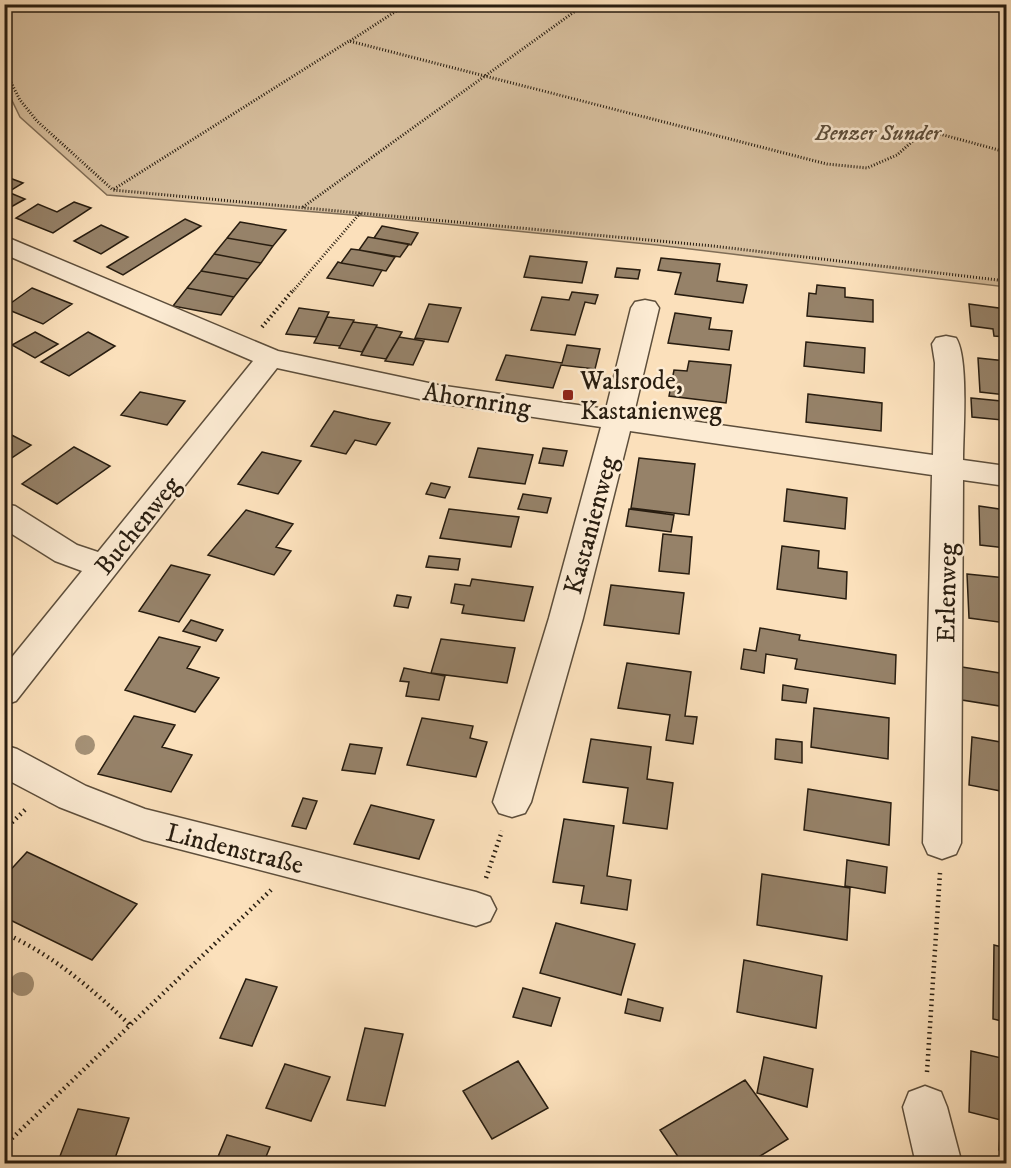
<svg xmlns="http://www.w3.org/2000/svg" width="1011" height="1168" font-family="'IM FELL DW Pica',serif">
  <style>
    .green { fill: #d7bf9e; stroke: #806e57; stroke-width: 1.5 }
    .building { fill: #968269; stroke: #281d10; stroke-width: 1.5 }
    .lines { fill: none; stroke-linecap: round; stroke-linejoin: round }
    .minor-casing { stroke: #5d4e3b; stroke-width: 3 }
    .path-far2 { stroke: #281d10; stroke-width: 3; stroke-dasharray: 1 2; stroke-linecap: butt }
    .path-far1 { stroke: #281d10; stroke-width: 4; stroke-dasharray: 1.5 3; stroke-linecap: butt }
    .path { stroke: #281d10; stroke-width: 4.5; stroke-dasharray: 1.5 4; stroke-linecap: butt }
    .minor { fill: #fcebd3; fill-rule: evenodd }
    .tree { fill: #a49075 }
    .poi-dot { fill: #8f2418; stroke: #fcebd3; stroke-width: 2 }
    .labels { text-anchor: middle; stroke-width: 5; stroke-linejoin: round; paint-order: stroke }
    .far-park-label { font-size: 22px; font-style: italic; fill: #5d4e3b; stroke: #fcebd3 }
    .poi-label { font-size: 26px; fill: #281d10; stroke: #fcebd3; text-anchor: start }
    .street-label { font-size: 26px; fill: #281d10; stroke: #fcebd3 }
  </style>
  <rect width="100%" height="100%" fill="#fbe0bb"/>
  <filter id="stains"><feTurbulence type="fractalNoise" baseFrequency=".00333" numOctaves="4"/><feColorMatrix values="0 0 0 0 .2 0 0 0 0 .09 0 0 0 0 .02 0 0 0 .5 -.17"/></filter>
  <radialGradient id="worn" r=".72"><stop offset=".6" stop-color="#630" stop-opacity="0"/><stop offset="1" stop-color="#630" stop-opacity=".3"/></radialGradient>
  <path class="green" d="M5 4 1006 5V287L657 245 365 216 107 195 20 117 5 86Z"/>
  <path class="building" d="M7 177 23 183 8 192 25 199 4 211V179Z
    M74 202 91 208 53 233 16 218 38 204 57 212Z
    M185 219 201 226 123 275 107 267Z
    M240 222 286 230 273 246 227 238Z
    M101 225 128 237 101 254 74 241Z
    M382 226 418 233 411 245 374 238Z
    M368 237 374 238 409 244 400 257 359 250Z
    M227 238 273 246 261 263 214 254Z
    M351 249 359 250 395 257 386 271 341 263Z
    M214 254 261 263 248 279 201 271Z
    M530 256 587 262 582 283 524 277Z
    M661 258 720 264 717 281 747 285 743 303 675 294 681 273 658 270Z
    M338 262 341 263 382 270 373 286 327 278Z
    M617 268 640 270 638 279 615 277Z
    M201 271 248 279 234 297 187 288Z
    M817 285 845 288V297L873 300V322L807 316 809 293 816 294Z
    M32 288 72 304 43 324 4 308Z
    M187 288 234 297 221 315 173 306Z
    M572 292 598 295 595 304 585 302 575 335 531 330 542 297 569 300Z
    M429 304 461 308 448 342 415 338Z
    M969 304 1006 309V337L994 336 993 329 971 326Z
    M299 308 329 312 317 337 286 334Z
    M675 313 711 318 709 329 732 331 729 350 668 343Z
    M327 317 354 320 340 346 314 343Z
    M353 322 377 325 362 352 339 348Z
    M376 327 402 332 386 359 361 355Z
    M35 332 58 344 35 358 12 345Z
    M88 332 115 346 69 376 41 362Z
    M399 337 424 341 413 365 385 361Z
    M806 342 865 348 864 373 804 366Z
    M567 345 600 349 595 369 561 365 553 388 496 380 506 355 562 363Z
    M978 358 1006 361V395L980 392Z
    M689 361 731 365 726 403 669 396 674 370 687 371Z
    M140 392 185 401 167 425 121 415Z
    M808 394 882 403 881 431 806 422Z
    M971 398 1001 401 1002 420 972 417Z
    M334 411 369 419 390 423 376 445 355 440 346 454 311 446Z
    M4 431 31 445 4 463Z
    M74 447 110 466 57 504 22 484Z
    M478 448 533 455 525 484 469 477Z
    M543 448 567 451 563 466 539 463Z
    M262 452 301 461 278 494 238 484Z
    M639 458 695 464 689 515 631 508Z
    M431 483 450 487 445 498 426 494Z
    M787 489 847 498 845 529 784 521Z
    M523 494 551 498 547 513 518 509Z
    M979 506 1006 510V548L980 545Z
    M449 509 519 517 511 547 440 538Z
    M629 509 674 515 671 532 626 526Z
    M246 510 293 524 276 547 291 551 274 575 208 555Z
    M663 534 692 537 689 574 659 571Z
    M782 546 819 551 818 568 847 572 846 599 777 589Z
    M429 556 460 559 458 570 426 567Z
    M171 565 210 575 179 622 139 611Z
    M967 574 1006 578V623L969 618Z
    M472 579 533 587 524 621 462 613 464 605 451 603 455 584 470 586Z
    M611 585 684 593 679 634 604 625Z
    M397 595 411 597 408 608 394 606Z
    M191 620 223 630 216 641 183 631Z
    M760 628 800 635 799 640 896 655 895 684 795 669 797 659 766 654 764 673 741 669 744 649 756 651Z
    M159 637 200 647 187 668 219 678 195 712 125 690Z
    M441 639 515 648 507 683 431 673Z
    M627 663 691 672 685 716 697 717 693 744 666 740 670 715 618 708Z
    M962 667 1006 674V707L962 700Z
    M404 668 445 676 439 700 406 696 409 682 400 681Z
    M783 685 808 689 806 703 782 700Z
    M814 708 889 718 888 759 811 747Z
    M134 716 175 725 162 747 192 755 171 792 98 774Z
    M422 718 473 726 470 738 487 742 476 777 407 765Z
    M972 737 1006 743V792L969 785Z
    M591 739 651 747 647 779 673 783 667 829 623 823 628 788 583 782Z
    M776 739 802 742V763L775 759Z
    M350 744 382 748 375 774 342 770Z
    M808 789 891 803 889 845 804 830Z
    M303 798 317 801 306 829 292 826Z
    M371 805 434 820 419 859 354 844Z
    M564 819 614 826 607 876 631 880 627 910 581 903 584 886 553 882Z
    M27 852 137 904 92 960 4 917V877Z
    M847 860 887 867 885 893 845 886Z
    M762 874 850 888 847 940 757 925Z
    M556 923 635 944 621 995 540 973Z
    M994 945 1006 948V1022L993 1019Z
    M744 960 822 976 816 1028 737 1012Z
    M246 979 277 987 252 1046 220 1038Z
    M523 988 560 998 551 1026 513 1017Z
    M628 999 663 1008 660 1021 625 1013Z
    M365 1028 403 1034 385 1106 347 1100Z
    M971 1051 1006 1059V1152L999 1150 1001 1120 969 1112Z
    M764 1057 813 1069 807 1107 757 1093Z
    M518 1061 548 1108 492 1139 463 1091Z
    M285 1064 330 1077 311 1121 266 1108Z
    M745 1080 788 1139 747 1164H683L660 1130Z
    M78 1109 129 1118 113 1164H57Z
    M227 1135 270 1147 263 1164H215Z"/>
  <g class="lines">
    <defs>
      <path id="minor" d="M4 236 278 351 438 385 606 409 631 308 635 302 645 300 655 302 659 308 634 413 933 455 935 363 932 344 936 338 946 336 956 338C969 358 963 433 963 460L1006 466V486L963 480 961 843 956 854 942 859 928 854 923 843 932 475 630 431 583 618 531 802 525 813 512 817 499 813 493 802 549 618 601 427 438 403 277 368 16 701 4 705V667L82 571 55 561 4 529V504L15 506 77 545 98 552 253 361 4 254Z
        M4 745 17 749 86 786 145 809 476 892 490 897 496 909 490 921 476 926 144 840 59 807 4 778Z
        M925 1086 941 1092 947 1107 962 1164H916L903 1107 909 1092Z"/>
    </defs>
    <use href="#minor" class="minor-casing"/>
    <path class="path-far2" d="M350 41 407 4
      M4 69 20 100 37 121 113 190 713 246 1006 281
      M114 189 349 41 827 164 867 168 897 155 925 130 1006 152
      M303 207 585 4
      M293 291 361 212"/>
    <path class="path-far1" d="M262 327 294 289"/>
    <path class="path" d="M4 830 27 808
      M486 878 502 831
      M4 933C53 955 91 988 130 1025
      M927 1072 940 873
      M4 1146 271 890"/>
    <use href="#minor" class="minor"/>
  </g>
  <g class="tree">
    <circle cx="85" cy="745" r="10"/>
    <circle cx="22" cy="984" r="12"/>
  </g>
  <rect class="poi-dot" x="562" y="389" width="12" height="12" rx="3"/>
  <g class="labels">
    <g class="far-park-label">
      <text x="878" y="140">Benzer Sunder</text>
    </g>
    <g class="poi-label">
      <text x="580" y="389">Walsrode,<tspan x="580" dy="30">Kastanienweg</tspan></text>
    </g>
    <g class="street-label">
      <text transform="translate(477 399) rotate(9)" y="9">Ahornring</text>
      <text transform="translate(137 525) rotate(-51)" y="9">Buchenweg</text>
      <text transform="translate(590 525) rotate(-75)" y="9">Kastanienweg</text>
      <text transform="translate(946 593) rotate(-89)" y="9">Erlenweg</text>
      <text transform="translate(235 848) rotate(14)" y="9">Lindenstraße</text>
    </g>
  </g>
  <rect width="1011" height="1168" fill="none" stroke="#fbe0bb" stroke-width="24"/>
  <rect x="6" y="6" width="999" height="1156" fill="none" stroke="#281d10" stroke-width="3"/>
  <rect x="12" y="12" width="987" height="1144" fill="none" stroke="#281d10" stroke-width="1.5"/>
  <rect width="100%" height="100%" filter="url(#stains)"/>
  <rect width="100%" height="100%" fill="url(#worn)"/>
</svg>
